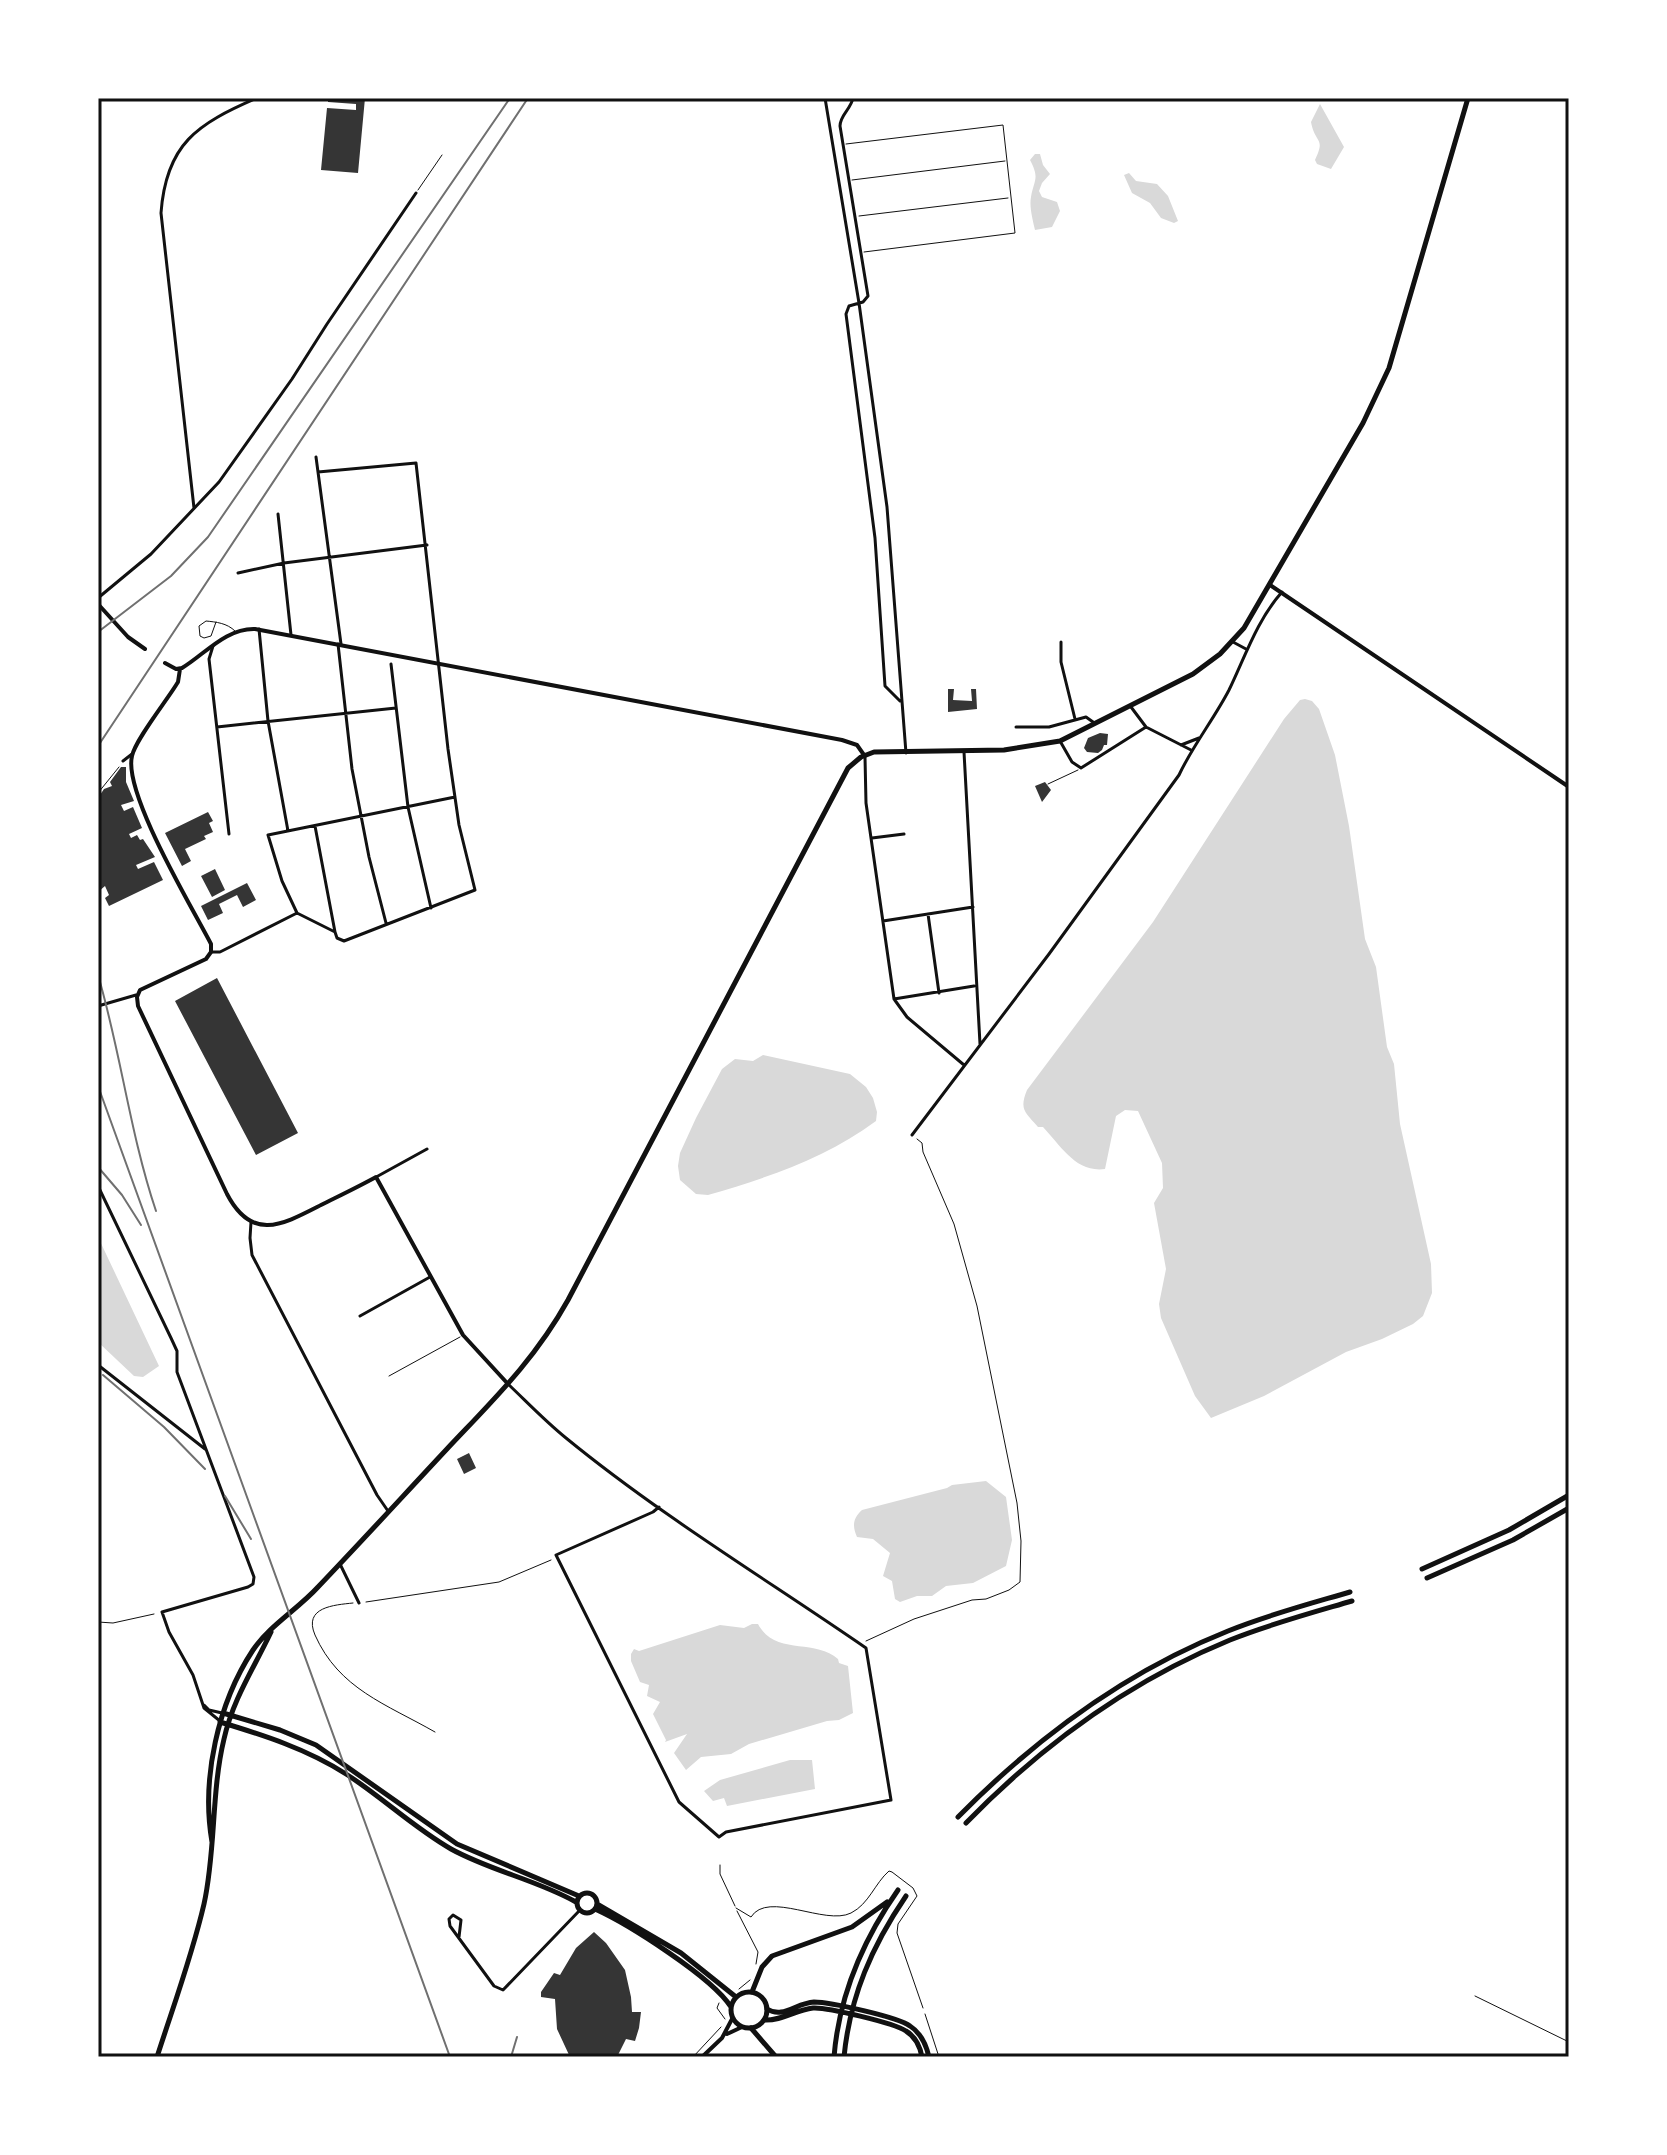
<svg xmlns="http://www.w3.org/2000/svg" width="1667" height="2155" font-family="Inter,sans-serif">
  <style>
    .water { fill: #d9d9d9 }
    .building { fill: #353535 }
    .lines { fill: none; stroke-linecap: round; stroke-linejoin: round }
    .path { stroke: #111; stroke-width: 1 }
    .service { stroke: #111; stroke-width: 1 }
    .minor { stroke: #111; stroke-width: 3 }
    .tertiary { stroke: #111; stroke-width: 4 }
    .primary { stroke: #111; stroke-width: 5 }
    .motorway { stroke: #111; stroke-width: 5 }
    .rail { stroke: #707070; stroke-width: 2 }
    .neatline { fill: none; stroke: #111; stroke-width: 3 }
  </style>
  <rect width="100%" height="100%" fill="#fff"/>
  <path class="water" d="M1320 104 1344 147 1331 169 1317 164 1315 160C1326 137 1315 144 1311 122Z
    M1035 154H1040L1043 165 1050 174 1042 183 1039 191 1042 197 1057 202 1060 211 1052 227 1035 230C1033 221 1029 207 1031 197 1034 179 1040 179 1030 160Z
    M1129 173 1136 181 1157 184 1168 196 1178 221 1174 223 1161 218 1150 203 1132 193 1124 175Z
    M1305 699 1312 701 1319 709 1335 755 1349 826 1365 939 1376 967 1387 1047 1394 1064 1400 1124 1431 1264 1432 1293 1423 1316 1413 1324 1382 1339 1346 1352 1264 1396 1211 1418 1195 1396 1161 1318 1159 1304 1166 1269 1154 1203 1163 1188 1162 1163 1138 1111 1125 1110 1116 1116 1105 1169C1076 1173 1061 1146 1043 1127H1038C1025 1112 1019 1110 1027 1090L1153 922 1284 719 1300 700Z
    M763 1055 850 1074 866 1087 873 1098 877 1112 876 1121C826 1158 767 1178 708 1195L696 1194 680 1180 678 1166 680 1153 696 1118 722 1069 735 1059 753 1061Z
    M98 1237 159 1366 143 1377 134 1376 98 1342Z
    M986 1481 1006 1497 1012 1540 1006 1566 973 1583 946 1586 932 1596H917L900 1602 895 1599 892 1581 883 1576 890 1553 873 1539 857 1537C852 1526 853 1518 862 1510L947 1488 952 1485Z
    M752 1624H758C775 1656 815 1638 838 1659L839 1663 848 1666 853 1713 839 1720 827 1721 749 1744 731 1754 701 1757 686 1770 674 1753 687 1734 665 1742 666 1740 653 1714 660 1702 647 1696 649 1685 640 1682 631 1661V1654L634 1649 639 1651 720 1625 744 1628Z
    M790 1760H812L815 1789 727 1806 724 1798 713 1801 704 1791 720 1780Z"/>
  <path class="building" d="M328 98H365L358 173 321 170 327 108 356 110V104L328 102Z
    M948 689H954L953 700 972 701 971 689H976L977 709 948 712Z
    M1100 733 1108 734 1107 745H1104L1102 750 1098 753 1087 752 1084 748 1088 738Z
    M121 767H126V782L134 801 121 805 124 811 133 807 142 828 129 834 131 838 137 835 140 840 143 839 155 857 136 865 138 869 154 862 163 880 109 906 105 898 109 895 105 886 98 892V798L104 789 112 786 110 782Z
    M1045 782 1051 790 1042 802 1035 786Z
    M208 812 213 821 209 823 213 832 204 836 206 839 185 849 191 861 182 866 165 833Z
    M215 869 225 890 212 897 201 876Z
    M247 883 256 900 243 907 237 895 219 904 223 913 208 920 201 906Z
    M217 978 298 1133 256 1155 175 1001Z
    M469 1453 476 1468 464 1474 457 1459Z
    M594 1932 606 1943 625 1970 631 1997 632 2012H641L639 2028 635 2041 626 2039 617 2057H570L557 2029 555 1999 541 1997V1992L554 1973 560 1975 576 1948Z"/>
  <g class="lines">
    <path class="path" d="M418 190 442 155
      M98 793 119 767
      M366 1602 499 1582 551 1560
      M353 1603C334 1605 303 1607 315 1635 339 1689 386 1704 435 1732
      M98 1622 113 1623 154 1614
      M866 1641 914 1619 972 1600 986 1599 1009 1590 1020 1582 1021 1541 1017 1503 977 1306 954 1224 923 1152 922 1143 917 1139
      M720 1865V1874L735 1906
      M736 1908 751 1917C768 1890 825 1926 851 1913 869 1904 875 1883 889 1871L892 1872 913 1888 917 1896 898 1924 897 1933 923 2008
      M737 1911 758 1952 756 1964
      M739 1989 750 1980
      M1475 1996 1569 2042
      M719 2003 717 2008 725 2019
      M693 2057 721 2027"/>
    <path class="service" d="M846 144 1003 125 1015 233 864 252
      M852 180 1005 161
      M859 216 1008 198
      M216 622 211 636 204 638 200 636 199 626 206 621C216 622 227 623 235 631
      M1048 784 1078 770
      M389 1376 460 1337
      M925 2014 939 2057"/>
    <path class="minor" d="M279 98 285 99
      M825 98 859 303 887 507 906 753
      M853 98C851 109 840 115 840 126L868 296 863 302 849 306 846 314 875 538 885 686 900 701
      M316 457 341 644
      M318 472 416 463 448 749 459 825 475 890 344 941 337 938 335 932 297 913 282 881 268 835 455 797
      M194 508 161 213C166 144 197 124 257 98
      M278 514 291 635
      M238 573 284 563 427 545
      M98 598 151 554 219 482 292 379 327 324 416 193
      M259 629 268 721 288 831
      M1061 642V662L1075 719
      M1233 642 1246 649
      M338 644 352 769 369 857 386 923
      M213 646 209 659 229 834
      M391 664 408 807 431 908
      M1131 707 1146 727 1191 750
      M217 727 396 708
      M1016 727H1049L1086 717 1093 722
      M1060 741 1072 762 1081 768 1146 727
      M1181 745 1199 738
      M964 752 980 1044
      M865 757 866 803 894 999 907 1017 964 1065
      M123 761 132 754
      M315 826 335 932
      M872 838 904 834
      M928 914 939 993
      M883 921 973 907
      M211 952H220L297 913
      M894 999 974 986
      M98 1006 136 995
      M912 1135 1049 954 1179 775C1193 745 1214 719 1229 690 1245 657 1257 620 1282 592
      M378 1176 427 1149
      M98 1186 171 1338 177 1351V1372L254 1577 253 1584 248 1587 162 1612 169 1632 193 1675 204 1708 220 1721
      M251 1222 250 1238 252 1255 377 1495 388 1511
      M360 1316 430 1277
      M98 1365 205 1449
      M508 1384C527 1402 545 1421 566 1438 660 1515 766 1579 866 1648L891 1800 726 1832 719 1837 679 1802 556 1555 653 1512 659 1507
      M340 1564 359 1603
      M204 1705 209 1710 222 1713
      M459 1937 461 1920 453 1915 449 1919 450 1926 494 1986 503 1990 580 1910"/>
    <path class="tertiary" d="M1270 585 1569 787
      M98 604 128 637 145 649
      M165 663 176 669 182 668C205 654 226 628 255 629L842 740 857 745 864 755
      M180 669 178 682C168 699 135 740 132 756 123 793 192 907 211 944V952L206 959 140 990 137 997 138 1006 227 1194C252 1242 282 1225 321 1205 339 1196 358 1187 376 1177L463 1335 508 1384
      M727 2034 742 2027
      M702 2057 722 2038 732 2019"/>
    <path class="primary" d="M223 1713 280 1730 316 1745 457 1844 579 1896
      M220 1722C263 1735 307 1749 346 1774 382 1797 414 1828 451 1849 491 1871 537 1880 576 1902
      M212 1842C201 1779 218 1703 253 1650 269 1626 298 1609 318 1587 361 1542 403 1496 446 1450 493 1400 534 1361 568 1300L848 768 861 757 874 752 1004 750 1060 741 1193 674 1220 654 1244 628 1363 423 1389 368 1468 98
      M577 1903a10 10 0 1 1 20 0a10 10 0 1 1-20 0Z
      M597 1904 681 1953 736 1997
      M595 1909C628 1924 712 1977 731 2007
      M731 2010a18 18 0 1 1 36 0a18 18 0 1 1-36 0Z
      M157 2057C173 2007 192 1956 204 1904 216 1850 211 1793 224 1739 233 1699 254 1668 271 1632"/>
    <path class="motorway" d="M1422 1569 1509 1530 1569 1495
      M1427 1578 1513 1540 1569 1508
      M958 1817C1035 1739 1125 1672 1228 1631 1267 1615 1309 1604 1350 1592
      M966 1823C1041 1746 1130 1681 1230 1640 1270 1624 1311 1613 1352 1601
      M752 1992 762 1967 772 1956 852 1927 887 1902
      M767 2009C783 2019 796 2003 814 2002 830 2002 898 2017 910 2026 921 2033 926 2044 929 2057
      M764 2020C782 2021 795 2010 813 2008 827 2007 894 2023 906 2031 916 2037 920 2046 922 2057
      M751 2028 776 2057
      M834 2057C839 1995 863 1940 898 1890
      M844 2057C850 1996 872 1946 906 1896"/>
    <path class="rail" d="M98 632 171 576 208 537 510 98
      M98 746 528 98
      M98 975C121 1053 130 1134 156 1211
      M98 1086 450 2057
      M98 1167 122 1195 141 1225
      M103 1375 164 1427 205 1469
      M225 1496 251 1539
      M511 2057 517 2037"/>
  </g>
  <rect width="1667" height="2155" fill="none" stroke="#ffffff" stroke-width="200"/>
  <rect x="100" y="100" width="1467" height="1955" class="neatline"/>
</svg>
